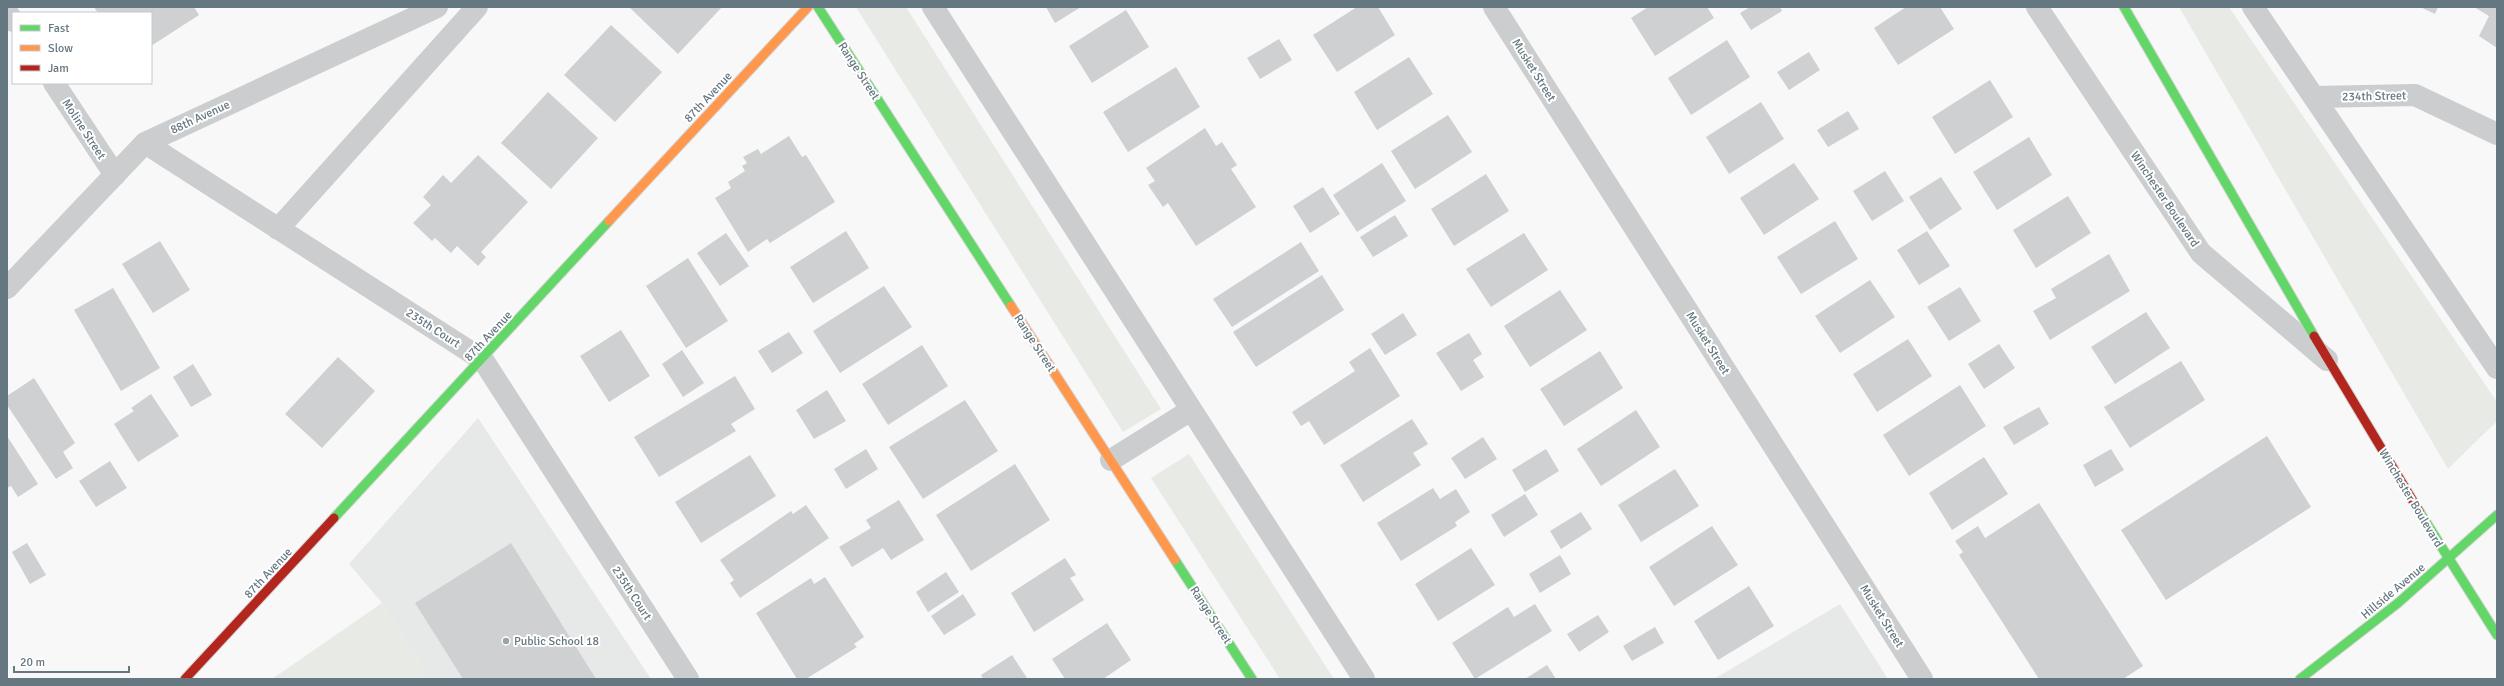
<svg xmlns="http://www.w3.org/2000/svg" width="2504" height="686" font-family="Signika,sans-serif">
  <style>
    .built { fill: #e7e9e8 }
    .green { fill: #e8eae5 }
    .building { fill: #ced0d1 }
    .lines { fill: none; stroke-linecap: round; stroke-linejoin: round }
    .fast-casing { stroke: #d4d5d6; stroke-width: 11 }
    .slow-casing { stroke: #d4d5d6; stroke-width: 11 }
    .jam-casing { stroke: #d4d5d6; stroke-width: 11 }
    .street { stroke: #cbcdce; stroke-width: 22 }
    .fast { stroke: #63d668; stroke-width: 9 }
    .slow { stroke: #ff974d; stroke-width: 9 }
    .jam { stroke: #b3261e; stroke-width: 9 }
    .poi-dot { fill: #98a4ab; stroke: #fff; stroke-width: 1.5 }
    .labels { text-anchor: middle; stroke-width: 4; stroke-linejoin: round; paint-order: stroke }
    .street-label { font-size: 12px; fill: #657781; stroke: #fff }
    .poi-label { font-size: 12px; fill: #657781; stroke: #fff; text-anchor: start }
  </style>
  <rect width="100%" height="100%" fill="#f8f8f8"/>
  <path class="built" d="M478 418 651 679H430L382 603 349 564Z
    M1840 604 1888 679H1714Z"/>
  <path class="green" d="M856 7H906L1161 409 1123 432Z
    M2179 7H2229L2497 402V421L2448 469Z
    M1189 454 1334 679H1280L1151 478Z
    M382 603 430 679H272Z"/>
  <path class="building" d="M94 7H194L199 15 151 46V13H98Z
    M629 7H722L678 54Z
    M1046 7H1081L1055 23Z
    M1357 7H1378L1395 35 1337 72 1313 35Z
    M1648 7H1707L1714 18 1655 56 1631 18Z
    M1750 7H1780L1782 11 1751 30 1740 13Z
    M1906 7H1940L1954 29 1898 65 1874 28Z
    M2420 7H2438L2435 14Z
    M2474 7H2497V48L2479 36 2489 16Z
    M1126 10 1149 47 1092 83 1069 46Z
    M611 25 662 72 615 122 564 75Z
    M1279 39 1292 60 1260 79 1247 58Z
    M1727 40 1750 77 1691 115 1668 78Z
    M1809 52 1820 70 1789 90 1777 72Z
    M1409 57 1433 94 1377 130 1354 92Z
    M1176 67 1200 107 1128 152 1103 112Z
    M1990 80 2013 117 1955 154 1932 117Z
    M548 92 598 138 551 189 501 143Z
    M1761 102 1784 139 1729 174 1706 137Z
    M1848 111 1859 129 1828 147 1817 130Z
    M1448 115 1472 152 1415 189 1391 151Z
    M1205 128 1216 146 1222 142 1237 165 1231 169 1256 207 1196 246 1168 203 1163 207 1148 185 1155 181 1146 168Z
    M789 136 802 157 806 155 835 202 770 243 767 239 748 252 715 198 731 188 728 182 745 171 742 166 747 163 743 157 758 149 761 154Z
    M2029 137 2052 175 1997 210 1973 172Z
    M478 155 528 202 481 252 486 257 478 266 457 246 451 253 435 238 432 241 413 223 431 205 423 197 443 175 451 183Z
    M1382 163 1406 201 1357 232 1333 195Z
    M1794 163 1819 199 1764 235 1740 198Z
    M1885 171 1904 201 1872 221 1853 191Z
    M1486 174 1509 211 1454 246 1431 209Z
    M1941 177 1962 209 1930 230 1909 197Z
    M1323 187 1340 214 1310 233 1293 206Z
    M2068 196 2091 233 2036 268 2013 230Z
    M1395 215 1408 236 1373 257 1360 237Z
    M1835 221 1858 259 1801 294 1777 257Z
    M846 231 869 268 813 303 790 267Z
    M1927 231 1950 266 1919 285 1897 250Z
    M726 233 749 266 720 286 697 253Z
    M1524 233 1548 270 1491 307 1466 269Z
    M160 241 190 290 153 313 122 264Z
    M1301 242 1319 271 1232 327 1213 299Z
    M2109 254 2130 291 2050 340 2033 311 2056 298 2051 289Z
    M688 258 728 321 686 348 646 286Z
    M1322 275 1344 310 1256 367 1233 332Z
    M1870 280 1895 317 1840 353 1815 316Z
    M884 286 912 327 840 373 813 331Z
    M1960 287 1981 321 1949 341 1927 307Z
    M113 288 160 368 121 391 74 310Z
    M1560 290 1587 330 1530 367 1504 326Z
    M2146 312 2170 348 2115 384 2091 347Z
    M1403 313 1417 335 1385 355 1371 334Z
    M621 330 650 376 609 402 580 356Z
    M789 332 803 353 772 373 758 351Z
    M1469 333 1482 354 1473 360 1484 377 1461 391 1436 353Z
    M1908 339 1932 376 1877 412 1853 374Z
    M1999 344 2015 368 1984 389 1968 364Z
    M922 345 948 386 888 425 862 384Z
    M1370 348 1400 396 1324 445 1309 421 1301 426 1292 412 1355 371 1349 362Z
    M682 350 704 383 683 397 662 364Z
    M1600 351 1623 388 1564 426 1540 389Z
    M338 357 375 391 322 448 285 414Z
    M2181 361 2205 400 2130 448 2104 407Z
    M193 364 212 395 191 407 173 377Z
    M735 376 755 409 731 424 736 431 659 477 634 437Z
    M34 378 75 443 63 452 73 468 56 479 7 405V396Z
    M1960 385 1986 426 1909 476 1883 435Z
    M827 390 846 421 814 439 796 410Z
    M151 394 179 436 138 462 114 424 134 411 131 408Z
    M965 400 998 451 923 499 889 447Z
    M2039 407 2049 424 2014 445 2003 427Z
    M1636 410 1660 447 1601 486 1577 449Z
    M1412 419 1428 444 1413 453 1421 465 1363 502 1340 465Z
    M7 436 38 484 18 497 11 486 7 488Z
    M2267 436 2311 507 2166 600 2121 530Z
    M1483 437 1497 459 1465 479 1451 458Z
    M866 449 878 469 846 489 834 469Z
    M1546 449 1559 471 1525 492 1512 470Z
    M2111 449 2124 470 2095 487 2083 465Z
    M750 455 776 496 701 543 675 502Z
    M1984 457 2008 494 1952 530 1929 493Z
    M110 461 127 488 96 507 79 481Z
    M1015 464 1050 520 971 571 936 515Z
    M1675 469 1699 506 1641 542 1618 505Z
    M1433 488 1440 499 1456 489 1470 512 1455 522 1457 526 1401 561 1377 523Z
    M1525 494 1538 515 1504 537 1491 515Z
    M899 500 924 540 891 560 883 548 852 567 839 547 871 528 866 520Z
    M2039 503 2143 666 2123 679H2039L1959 555 1963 552 1955 541 1978 526 1985 538Z
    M806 505 829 538 740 598 730 583 734 580 720 560 791 511 793 514Z
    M1581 512 1592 529 1561 549 1550 531Z
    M1712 526 1738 565 1674 606 1649 567Z
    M27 543 46 575 30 584 12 552Z
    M511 543 596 679H463L415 603Z
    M1471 548 1495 585 1438 621 1415 584Z
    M1560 555 1571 574 1540 593 1529 574Z
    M1065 558 1076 575 1070 578 1084 600 1034 632 1011 593Z
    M946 572 959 592 928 612 916 592Z
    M825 577 864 637 854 644 857 647 806 679H797L756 613 811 578 814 584Z
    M1749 586 1774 626 1718 660 1694 621Z
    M963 594 976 615 944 635 931 616Z
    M1535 604 1552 631 1475 679 1452 643 1508 607 1514 617Z
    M1598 615 1609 632 1579 652 1567 634Z
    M1107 623 1131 660 1103 679H1065L1052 659Z
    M1655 627 1664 643 1632 661 1623 646Z
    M1012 655 1027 678 983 679 981 675Z
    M1547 665 1556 679H1525Z"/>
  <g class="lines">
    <defs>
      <path id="fast" d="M818 7 1011 306
        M2124 7 2314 336
        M2419 511 2497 635
        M334 518 609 221
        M1175 560 1252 679
        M2300 679 2398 603 2497 515"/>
      <path id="slow" d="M609 221 808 7
        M1011 306 1175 560"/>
      <path id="jam" d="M2314 336 2419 511
        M185 679 334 518"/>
    </defs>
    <use href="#fast" class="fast-casing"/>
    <use href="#slow" class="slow-casing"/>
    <use href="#jam" class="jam-casing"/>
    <path class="street" d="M933 7 1364 679
      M1494 7 1922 679
      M2037 7 2201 253 2327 360
      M2253 7 2497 368
      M7 12 13 21
      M54 83 115 175
      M2314 97 2415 95 2497 134
      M145 143 483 360 688 679
      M278 229 477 7
      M7 288 145 143 437 7
      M1111 460 1191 410"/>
    <use href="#fast" class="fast"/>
    <use href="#slow" class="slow"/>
    <use href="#jam" class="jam"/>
  </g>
  <circle class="poi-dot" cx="506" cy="641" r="4"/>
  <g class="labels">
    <g class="street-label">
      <text transform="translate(1534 70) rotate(58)" y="4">Musket Street</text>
      <text transform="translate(859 71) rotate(57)" y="4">Range Street</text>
      <text transform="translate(2374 96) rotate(-1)" y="4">234th Street</text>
      <text transform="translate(708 97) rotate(-47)" y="4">87th Avenue</text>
      <text transform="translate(200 117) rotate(-25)" y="4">88th Avenue</text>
      <text transform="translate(84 129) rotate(57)" y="4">Moline Street</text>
      <text transform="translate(2165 199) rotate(56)" y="4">Winchester Boulevard</text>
      <text transform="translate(433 328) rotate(33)" y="4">235th Court</text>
      <text transform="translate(488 336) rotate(-47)" y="4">87th Avenue</text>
      <text transform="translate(1035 343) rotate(57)" y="4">Range Street</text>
      <text transform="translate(1708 343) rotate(58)" y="4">Musket Street</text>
      <text transform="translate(2411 498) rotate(59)" y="4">Winchester Boulevard</text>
      <text transform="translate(268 573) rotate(-47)" y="4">87th Avenue</text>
      <text transform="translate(2393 591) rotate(-40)" y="4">Hillside Avenue</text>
      <text transform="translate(632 593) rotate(57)" y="4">235th Court</text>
      <text transform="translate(1211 615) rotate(57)" y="4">Range Street</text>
      <text transform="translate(1882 616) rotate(58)" y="4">Musket Street</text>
    </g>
    <g class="poi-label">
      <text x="514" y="645">Public School 18</text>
    </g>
  </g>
  <rect width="2504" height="686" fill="none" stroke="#657781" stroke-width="16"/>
  <rect x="12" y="12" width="140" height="72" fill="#ffffff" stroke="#c1c9cd"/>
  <rect x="20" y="25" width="20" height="6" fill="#63d668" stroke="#c1c9cd"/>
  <text x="48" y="32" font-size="12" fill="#657781">Fast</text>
  <rect x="20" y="45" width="20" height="6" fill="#ff974d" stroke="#c1c9cd"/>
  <text x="48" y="52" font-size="12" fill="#657781">Slow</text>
  <rect x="20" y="65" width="20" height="6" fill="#b3261e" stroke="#c1c9cd"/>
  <text x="48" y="72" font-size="12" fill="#657781">Jam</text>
  <path d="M14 666v6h115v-6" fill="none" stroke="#657781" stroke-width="2"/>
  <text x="20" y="666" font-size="12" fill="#657781" stroke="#ffffff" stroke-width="3" paint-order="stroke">20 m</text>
</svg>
